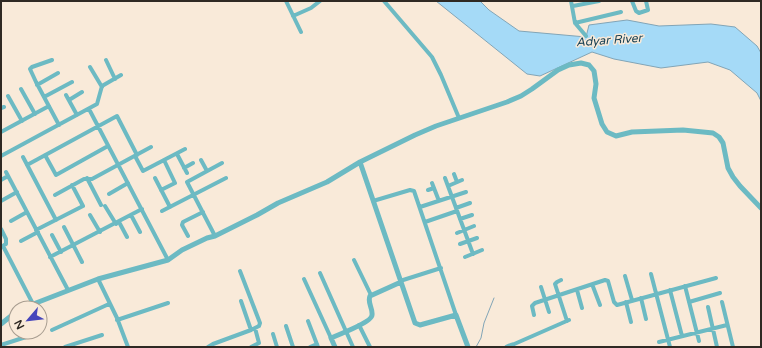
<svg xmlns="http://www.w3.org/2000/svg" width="762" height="348" font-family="'Varela Round',sans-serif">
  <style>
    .water { fill: #a5daf7; stroke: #82a5b7 }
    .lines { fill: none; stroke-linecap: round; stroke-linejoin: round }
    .stream { stroke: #82a5b7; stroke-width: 1 }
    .minor { stroke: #6cbac3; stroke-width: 4 }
    .tertiary { stroke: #6cbac3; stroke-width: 5 }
    .labels { text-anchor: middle; stroke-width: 3; stroke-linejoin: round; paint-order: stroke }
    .water-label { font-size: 12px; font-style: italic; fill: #143e52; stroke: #f9ead9 }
  </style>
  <rect width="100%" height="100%" fill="#f9ead9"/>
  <path class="water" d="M436 1H480L489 10 519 31 586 37 589 25 627 20 659 26 711 24 735 27 757 46 761 53V101L757 93 730 70 708 62 661 68 614 59 592 52 540 76 527 74Z"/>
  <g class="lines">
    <path class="stream" d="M476 347 481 338 484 323 494 298"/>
    <path class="minor" d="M286 1 301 32
      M384 1 432 57 441 75 459 118
      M571 1 575 23 586 36
      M632 1 636 11 639 13 648 10 646 1
      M573 6 599 1
      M293 16 311 8 320 1
      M575 23 621 12
      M52 60 32 67 30 69 36 82 59 125
      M106 60 115 79
      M90 67 102 87
      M37 85 58 73
      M21 89 35 114
      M66 95 77 115
      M8 96 22 121
      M44 97 72 82
      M69 100 82 92
      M1 108 4 107
      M89 109 168 260
      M1 132 49 106
      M177 154 187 173
      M45 155 56 175 108 146
      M1 156 97 104 102 86 121 75
      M135 156 143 171 185 149
      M23 157 56 220
      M201 160 207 171
      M27 165 117 116 137 155
      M184 168 193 163
      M6 172 68 290
      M454 174 457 182
      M87 178 101 205
      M155 178 170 207
      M445 178 473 254
      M1 180 8 176
      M432 183 439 201
      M448 186 462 180
      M161 190 175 183 164 160
      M428 190 434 188
      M109 194 128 183
      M55 195 84 179H92L151 147
      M1 201 17 192
      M373 201 410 190 414 191 456 315
      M105 206 116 224
      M420 207 466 192
      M456 208 470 203
      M162 211 226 178
      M90 215 100 232
      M131 215 140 232
      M460 219 472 215
      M11 221 27 212
      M119 222 127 237
      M425 222 457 211
      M64 227 82 262
      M1 229 6 239V244L1 247
      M36 230 83 206 72 185
      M457 233 474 226
      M52 235 61 252
      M188 236 182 225 183 222 203 212
      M215 236 187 182 222 163
      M21 241 38 232
      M460 244 477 238
      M3 246 33 304
      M50 257 142 209
      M465 257 482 250
      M354 260 371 295
      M240 271 260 323 259 326 251 330
      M320 273 353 347
      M651 274 670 347
      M625 276 632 300
      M98 279 117 318 128 347
      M304 279 331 338
      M561 280 557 282 555 284 567 321
      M400 281 441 268
      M592 284 600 305
      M685 286 699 341
      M541 287 549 312
      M577 290 582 308
      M670 290 682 336
      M641 298 646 319
      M626 302 631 322
      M689 302 720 293
      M722 302 733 347
      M708 307 717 347
      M534 315 532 306 535 303 605 280 608 281 614 302 617 305 716 278
      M117 320 168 303
      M308 321 318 347
      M359 325 370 347
      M286 326 293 347
      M52 330 109 304
      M273 334 277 347
      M659 342 727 325
      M1 345 29 336
      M512 345 569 320
      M65 347 102 335
      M208 347 213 344 251 330 241 301
      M251 347 259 343 255 328
      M310 347 317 344"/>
    <path class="tertiary" d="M360 162 415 323 420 325 456 315 468 347
      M23 308 98 279 168 260 182 250 207 238 215 236 257 215 278 203 327 182 360 162 415 135 436 126 507 102 521 96 532 89 558 70 569 65 581 63 589 65 594 71 596 84 594 98 602 124 607 132 616 136 632 132 683 130 713 133 719 137 723 143 728 168 733 177 740 186 761 208
      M1 324 16 312
      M335 347 331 338C338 335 372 322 372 315 373 308 367 303 370 296L401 282
      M507 347 512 345 513 347"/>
  </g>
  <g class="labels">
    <g class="water-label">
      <text transform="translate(609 40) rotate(-4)" y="4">Adyar River</text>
    </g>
  </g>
  <rect width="762" height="348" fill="none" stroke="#2f2923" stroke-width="4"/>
  <g transform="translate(28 320) rotate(242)"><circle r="19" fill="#f9ead9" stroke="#a89d90"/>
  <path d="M0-3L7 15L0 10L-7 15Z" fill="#4645bb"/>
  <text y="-6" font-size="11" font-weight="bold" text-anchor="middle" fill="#2f2923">N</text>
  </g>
</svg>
